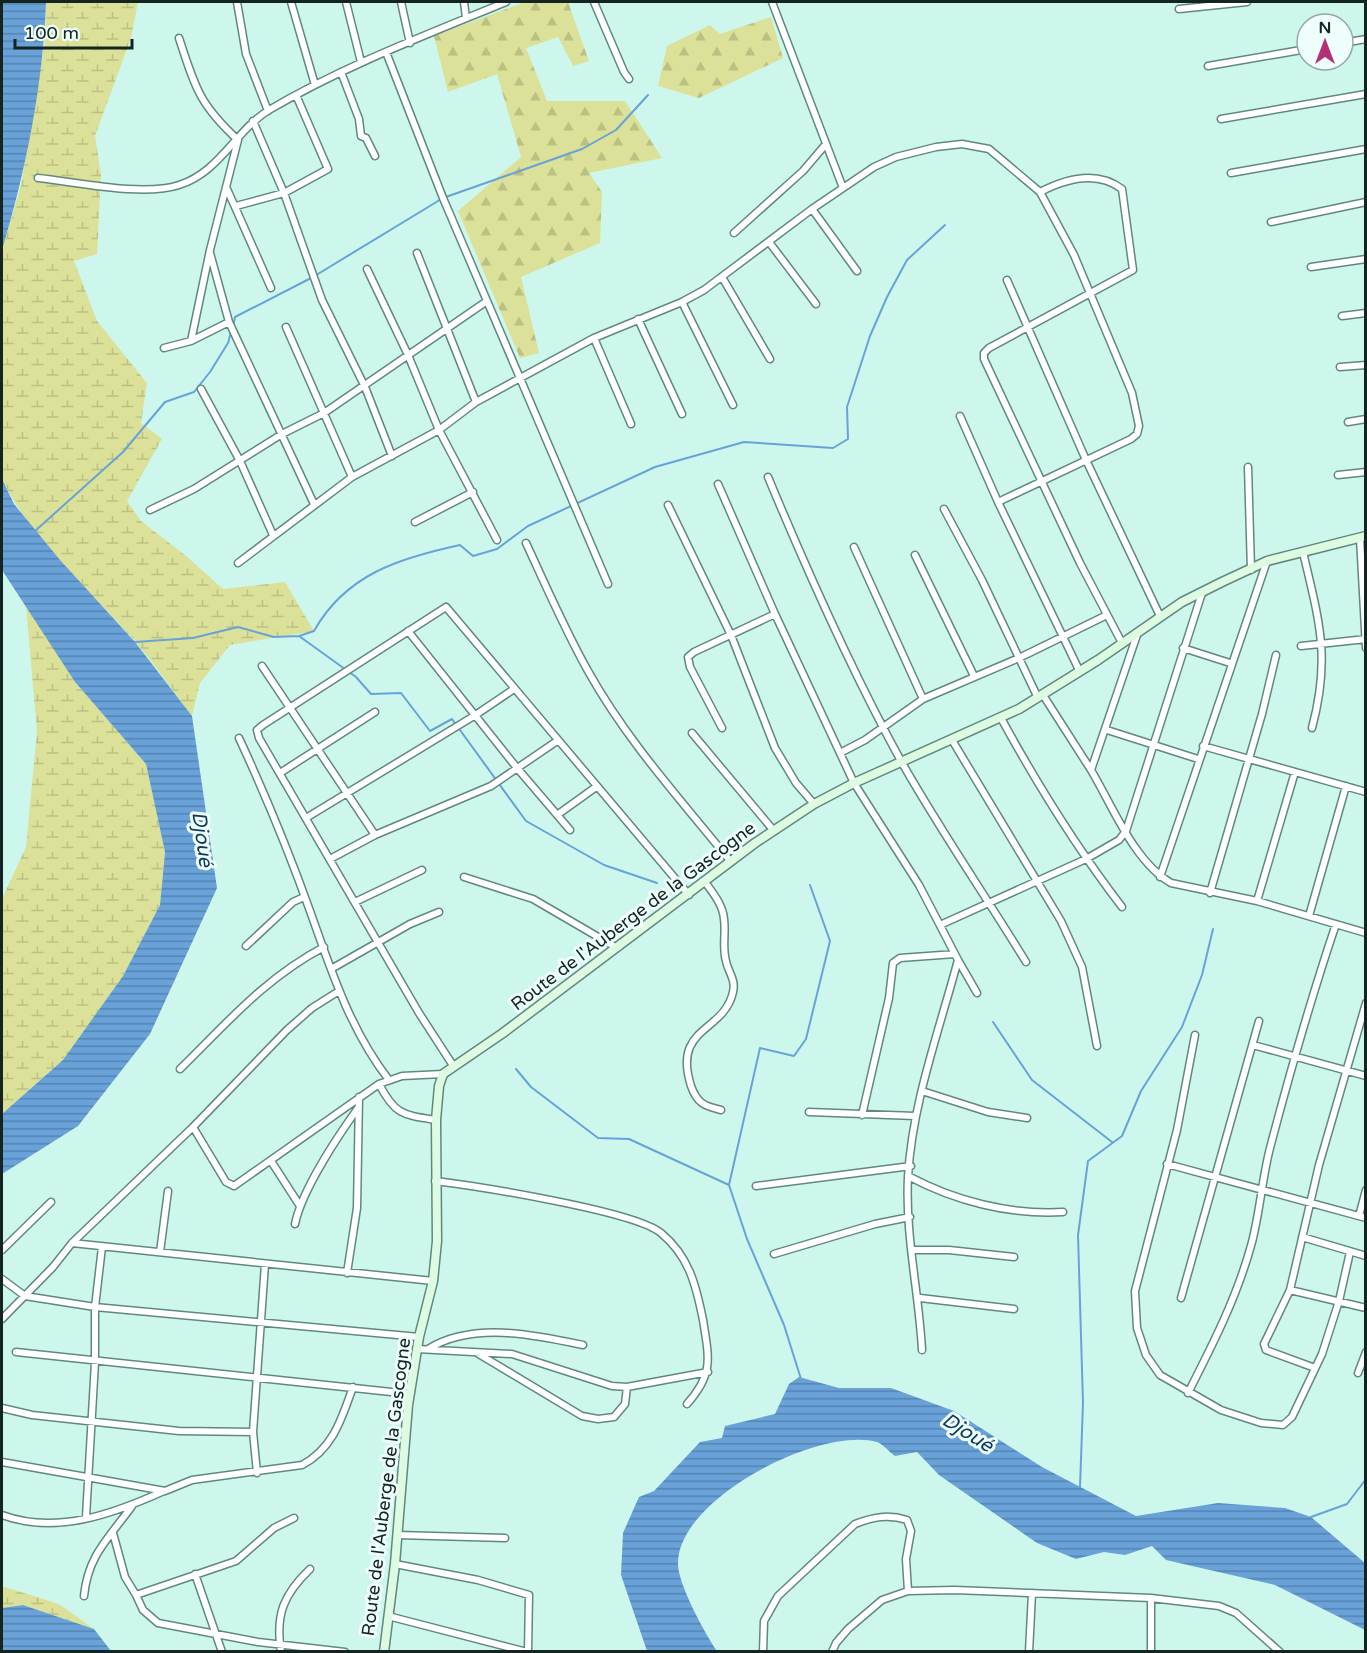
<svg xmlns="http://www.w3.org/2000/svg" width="1367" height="1653" font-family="'Varela Round',sans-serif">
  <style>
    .forest { fill: url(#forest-firs) }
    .wetland { fill: url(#wetland-marsh) }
    .water { fill: url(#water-rules) }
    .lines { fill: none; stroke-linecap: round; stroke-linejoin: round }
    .stream { stroke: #69a2d8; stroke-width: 2 }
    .street-casing { stroke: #61887f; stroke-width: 9 }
    .secondary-casing { stroke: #61887f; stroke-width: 11 }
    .street { stroke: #fff; stroke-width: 6 }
    .secondary { stroke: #ddfbe0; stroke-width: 8 }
    .labels { text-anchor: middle; stroke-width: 6; stroke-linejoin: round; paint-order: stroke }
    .street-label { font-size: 18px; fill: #142421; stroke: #eefefa }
    .water-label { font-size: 20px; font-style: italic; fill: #0e395d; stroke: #eefefa }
  </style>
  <defs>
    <pattern id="forest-firs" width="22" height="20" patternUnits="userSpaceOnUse" patternTransform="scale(1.5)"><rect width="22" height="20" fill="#dbe198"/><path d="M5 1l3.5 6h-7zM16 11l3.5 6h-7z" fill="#bbc183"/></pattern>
    <pattern id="wetland-marsh" width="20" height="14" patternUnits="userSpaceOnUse" patternTransform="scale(1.5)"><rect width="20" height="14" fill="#dbe198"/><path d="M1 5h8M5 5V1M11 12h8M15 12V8" fill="none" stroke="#bbc183"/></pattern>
    <pattern id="water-rules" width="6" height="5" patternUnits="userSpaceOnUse" patternTransform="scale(1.5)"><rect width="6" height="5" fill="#69a2d8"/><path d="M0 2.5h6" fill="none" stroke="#5584af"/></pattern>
  </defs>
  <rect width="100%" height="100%" fill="#cdf7ed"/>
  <path class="forest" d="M525 2H568L589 61 573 66 558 37 526 48 547 101H625L662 158 589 173 602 192 600 243 521 277 539 353 520 358 458 211 521 157 497 74 448 92 434 36Z
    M771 17 783 58 699 98 658 86 667 46 710 25 720 34Z"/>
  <path class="wetland" d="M46 2H138L131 38 95 136 101 175 97 254 74 261 97 321 147 383 141 423 162 439 127 501 141 521 185 555 223 589 285 582 314 631 230 645 200 683 192 716C173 691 154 663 133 639 88 589 32 540 2 479V250L21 185 45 40Z
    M26 606 75 682 146 764 165 852 160 905 123 976 63 1060 2 1114V899L26 847 37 731Z
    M2 1586 59 1604 94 1629 23 1605 2 1608Z"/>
  <path class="water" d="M2 2H46C43 85 26 170 2 250Z
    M2 479 14 504 60 560 135 642 192 716 217 888 150 1034 78 1126 2 1174V1114L63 1060 123 976 160 905 165 852 146 764 75 682 2 570Z
    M799 1377 839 1388H891L954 1411 1042 1467 1136 1516 1218 1503 1285 1508 1311 1517 1365 1563V1630L1275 1585 1166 1560 1152 1546 1125 1555 1104 1552 1076 1559 1037 1543 939 1475 917 1452 895 1456C889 1452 883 1444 877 1442 819 1426 677 1499 678 1564 678 1584 705 1634 717 1651H647L621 1575 623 1533 639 1497 654 1491 700 1442 722 1438 725 1426 775 1414 789 1384Z
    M23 1605 94 1629 111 1651H2V1608Z"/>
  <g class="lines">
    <path class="stream" d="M233 326 235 317 313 277 443 198 582 149 616 130 648 95
      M35 531 123 452 165 402 194 392 210 372 228 343 231 332
      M299 636 356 677 371 694 401 693 430 731 452 719 526 821 604 865 657 883
      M135 642 193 638 238 627 274 637 299 636 314 631C346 574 400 558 460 545L473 556 497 549 528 526 655 467 744 442 833 448 848 439 847 407 870 336 887 297 907 260 945 225
      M993 1022 1032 1080 1112 1142
      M516 1069 531 1087 598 1138 629 1139 729 1185
      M801 1379 784 1325 747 1239 729 1185 760 1048 794 1056 806 1039 830 941 810 885
      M1080 1487 1083 1403 1078 1235 1088 1161 1122 1136 1141 1091 1182 1027 1202 975 1213 929
      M1311 1517 1347 1504 1366 1479"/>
    <defs>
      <path id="street" d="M237 2 246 54 268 111
        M291 2 315 85
        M346 2 361 62
        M401 2 410 43
        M464 2 466 18
        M594 2 624 72 629 79
        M772 2 843 188
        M1179 9 1247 2
        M179 38C195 87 199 104 238 140L210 250 191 341
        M1343 43 1366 39
        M386 52 443 198 608 584
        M1208 66 1307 49
        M341 72 359 119 361 136 366 138 375 156
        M1221 119 1366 94
        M253 121 284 193 322 300 365 387 392 456
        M1231 173 1366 149
        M38 178C77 182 143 197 179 185 219 173 236 130 269 110 344 66 426 35 506 2
        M227 189 271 288
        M1040 192C1065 179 1097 170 1122 189L1133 270 989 348 984 353V359L1080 563 1122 643
        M236 206 284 193 328 169 296 95
        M812 209 857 271
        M1271 222 1366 202
        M734 233 803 171 826 144
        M769 242 816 304
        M210 253 229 322 314 504
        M417 253 476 402
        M1311 267 1366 259
        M367 269 408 355 439 430 497 540
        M722 277 770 359
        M1007 280 1086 460 1160 616
        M682 302 733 405
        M1342 316 1366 313
        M638 319 682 414
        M286 327 352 477
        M594 338 631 424
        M164 348 191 341 229 322
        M1340 367 1366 365
        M201 389 240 461 273 535
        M960 416 998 502 1080 672
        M1348 422 1366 419
        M1248 467 1251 570
        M1338 475 1366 472
        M768 477C808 573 851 670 901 761 940 830 985 895 1026 962
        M718 484 775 614 854 783 919 885 958 960C939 1031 912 1104 908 1177 905 1235 919 1293 922 1350
        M668 505 731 635 775 748 796 783 814 804
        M944 509 982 580 1038 698
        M150 510 194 489 282 434 324 413 487 301
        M415 522 473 492
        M1360 538 1366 648
        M526 543C546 586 565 630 588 671 627 741 681 800 731 862
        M854 547 923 699
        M1303 552C1319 621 1331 657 1312 728
        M915 555 974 676
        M238 563 352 477 439 430 476 402 594 338 682 302 704 290 812 209 874 167 896 157 936 147 962 144 989 149 1040 192 1074 255 1132 393 1139 426 1137 434 1131 439 998 502
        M408 631 517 768 570 830
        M1301 646 1366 639
        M1183 648 1230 663
        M262 666 375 835
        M1043 695C1059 720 1075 745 1091 770 1112 805 1134 862 1171 883L1257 901 1366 933
        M1001 718C1037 784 1076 847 1122 907
        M722 728 690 667 688 657 694 652 775 614
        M1107 730 1198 759
        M692 733 774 831
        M239 738C265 794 289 852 310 911 331 970 350 1030 389 1080
        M952 740 1061 921 1082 967 1097 1046
        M1203 746 1366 792
        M840 753 865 740 923 699 1019 658 1107 615
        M1091 770 1138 632
        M280 773 375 712
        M557 815 596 787
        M306 818 474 716 514 689
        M330 859 375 835 491 786 557 741
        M464 877 533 899 617 948
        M1160 877 1267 561
        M705 882C713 893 723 905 724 919 726 933 722 947 726 961 728 972 736 979 733 992 724 1033 672 1026 691 1086 697 1103 704 1106 721 1110
        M1210 893 1262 714 1276 655
        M1257 901 1295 772
        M355 902 422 870
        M1309 916 1346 786
        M940 925 1086 859 1119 840 1126 831 1202 593
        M246 946 293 902 304 897
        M958 960 977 993
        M331 969 410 924 439 912
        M1195 1035 1177 1130 1135 1291 1137 1328 1146 1355 1160 1375 1221 1410 1261 1423 1283 1425 1292 1417 1322 1354 1339 1301 1350 1252
        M1253 1045 1366 1076
        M454 1067 419 1013 259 738 257 730 263 725 446 607 689 895
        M180 1069C226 1024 265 978 324 947
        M379 1084C395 1115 403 1115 436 1120
        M922 1091 988 1112 1027 1118
        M809 1112 915 1116
        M862 1115 889 998 893 963 900 958 955 954
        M193 1127 226 1182 234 1186 379 1084 402 1076 443 1074
        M271 1161 300 1206
        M1167 1164 1366 1218
        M908 1176C955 1201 1009 1215 1063 1212
        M435 1181C476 1186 635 1211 661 1233 689 1256 696 1285 703 1320 709 1358 714 1374 687 1404
        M756 1186 911 1166
        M1359 1216 1366 1190
        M295 1224C302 1190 338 1136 358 1108
        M1302 1237 1366 1256
        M72 1243 433 1281
        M2 1250 51 1202
        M913 1250H949L1014 1257
        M160 1252 168 1191
        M774 1254 875 1224 910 1217
        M347 1273 357 1208 359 1097
        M2 1279 25 1296 95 1307 419 1337
        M1290 1290 1366 1308
        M920 1298 1014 1309
        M1181 1298 1259 1021
        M2 1319 53 1267 72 1243 193 1127 287 1030 312 1008 339 991
        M417 1349 512 1354 612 1386 627 1387 708 1372
        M428 1349C473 1321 536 1335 583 1345
        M16 1352 410 1394
        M477 1353 582 1416 598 1419 614 1417 625 1404 627 1387
        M1315 1368 1266 1350 1264 1344 1290 1290 1319 1165 1366 1003
        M1358 1373 1366 1352
        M1188 1393C1213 1344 1238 1295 1252 1242 1260 1211 1262 1179 1270 1148 1290 1072 1311 998 1336 924
        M2 1408 32 1415 179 1431 253 1432
        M2 1462 165 1491 192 1480 302 1465C333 1449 342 1418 353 1387
        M257 1473 253 1432 265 1264
        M2 1515C56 1535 113 1514 164 1491
        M86 1517 95 1362V1307L102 1247
        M113 1533 125 1577 136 1595 236 1561 274 1528 294 1518
        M397 1535 505 1538
        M395 1564 478 1580 529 1595 528 1652
        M195 1574 222 1652
        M136 1595 143 1610 158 1623 258 1642 345 1652
        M84 1596C88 1555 109 1538 132 1506
        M1151 1598V1652
        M388 1616 527 1652
        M281 1652C275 1614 284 1594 310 1569
        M763 1652 764 1621 778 1596 855 1524C873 1517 888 1514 907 1520L911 1531 906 1559 908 1591
        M832 1652 836 1643 848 1629 882 1600 908 1591 955 1590 1151 1598 1219 1606 1236 1613 1280 1652
        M1029 1652 1032 1593"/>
      <path id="secondary" d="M384 1652 395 1564 408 1405 419 1337 433 1281 437 1241 436 1120 439 1086 443 1074 503 1033 755 843 814 804 854 783 1019 709 1098 660 1182 602 1222 582 1267 561 1366 536"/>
    </defs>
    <use href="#street" class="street-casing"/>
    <use href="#secondary" class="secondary-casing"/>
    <use href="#street" class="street"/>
    <use href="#secondary" class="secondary"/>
  </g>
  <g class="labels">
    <g class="street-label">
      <text transform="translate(633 916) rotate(-37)" y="6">Route de l'Auberge de la Gascogne</text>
      <text transform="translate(386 1487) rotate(-83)" y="6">Route de l'Auberge de la Gascogne</text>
    </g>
    <g class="water-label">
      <text transform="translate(203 839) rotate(82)" y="7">Djoué</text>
      <text transform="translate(968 1432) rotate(32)" y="7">Djoué</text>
    </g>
  </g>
  <rect width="1367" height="1653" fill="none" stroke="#142421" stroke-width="6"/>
  <g transform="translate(1325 42)"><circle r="28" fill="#eefefa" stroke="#97a7a3" stroke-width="1.5"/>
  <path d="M0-4.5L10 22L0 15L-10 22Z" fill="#b2307a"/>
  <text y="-9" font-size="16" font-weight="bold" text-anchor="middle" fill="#142421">N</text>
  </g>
  <path d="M15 39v9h117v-9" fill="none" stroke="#142421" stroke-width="3"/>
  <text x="24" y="39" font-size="18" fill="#142421" stroke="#eefefa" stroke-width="4.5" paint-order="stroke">100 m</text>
</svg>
